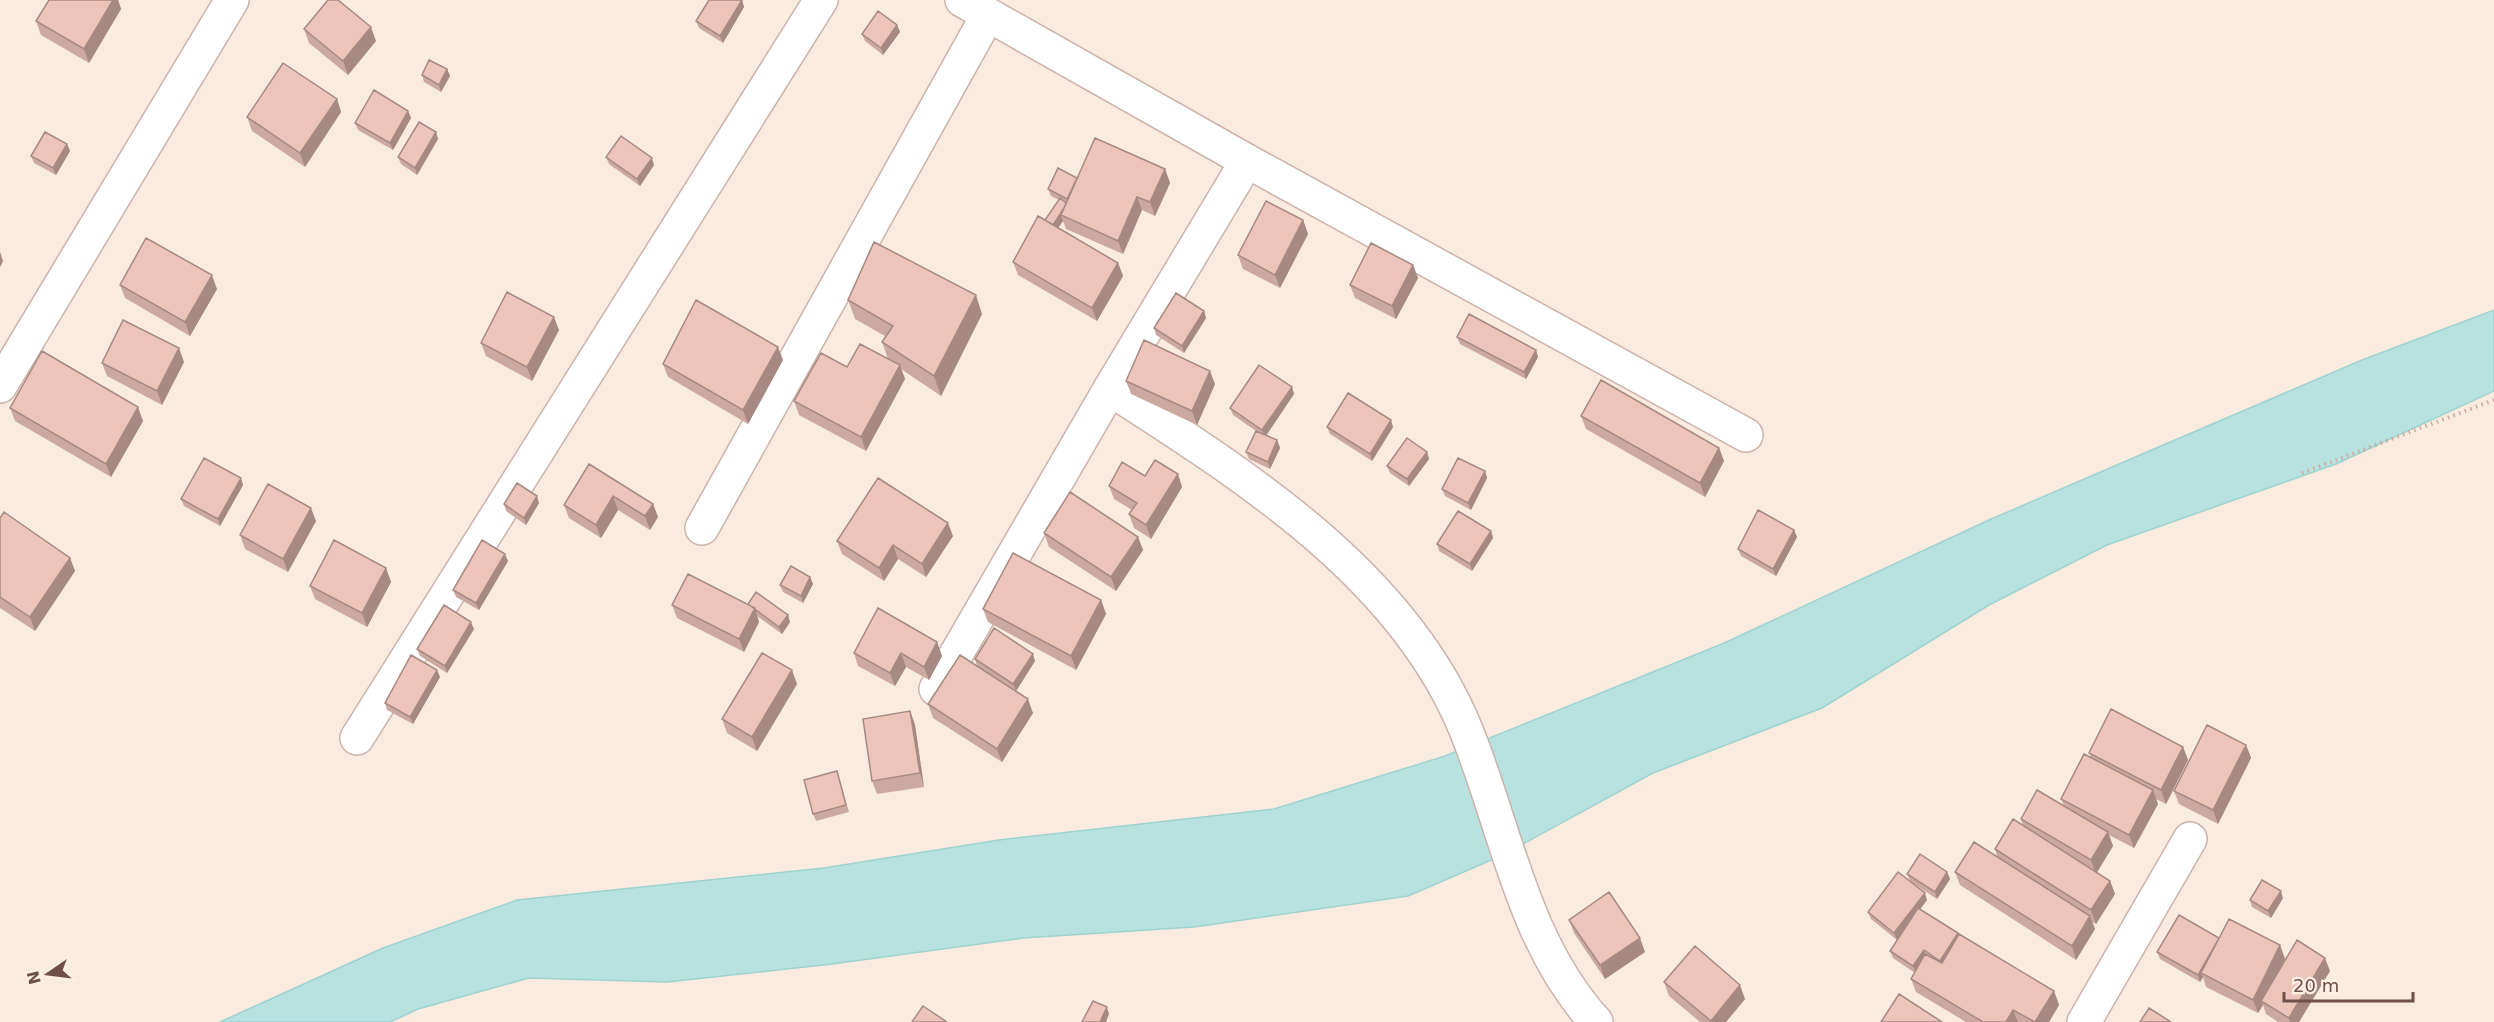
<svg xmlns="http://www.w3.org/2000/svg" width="2494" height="1022" font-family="'DejaVu Sans',sans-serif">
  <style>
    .water { fill: #b7e2df; stroke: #9ed3d0; stroke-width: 1.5 }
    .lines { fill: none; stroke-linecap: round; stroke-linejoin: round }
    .minor-casing { stroke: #ccb3ab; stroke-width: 36 }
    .path { stroke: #d2a79e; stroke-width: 4; stroke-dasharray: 1.5 4.5; stroke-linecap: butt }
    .minor { stroke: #fff; stroke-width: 33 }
    .wall { fill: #cca9a0 }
    .shaded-wall { fill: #a68982 }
    .building { fill: #edc4ba; stroke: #a68982; stroke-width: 1.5 }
  </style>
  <rect width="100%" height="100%" fill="#faebe0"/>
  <path class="water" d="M2494 310V391L2336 464 2107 545 1989 605 1822 708 1653 773 1503 855 1408 896 1194 927 1023 938 832 964 667 982 529 978 418 1009 390 1022H220L383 948 517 900 824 868 999 840 1274 809 1445 756 1722 644 1989 520 2140 455 2362 360Z"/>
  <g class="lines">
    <defs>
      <path id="minor" d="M962 0 1247 161 1746 435
        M0 386 232 0
        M1110 389C1245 476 1403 575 1466 730 1506 828 1522 941 1596 1022
        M702 528 988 15
        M936 689 1110 389 1247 161
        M357 738 821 0
        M2084 1022 2190 839"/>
    </defs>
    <use href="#minor" class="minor-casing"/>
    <path class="path" d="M2302 473 2494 400"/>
    <use href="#minor" class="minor"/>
  </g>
  <path class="wall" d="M49 0H118L121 9 89 63 41 35 36 21Z
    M742 0 744 7 723 43 699 28 696 21Z
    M897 25 900 32 883 55 865 41 862 34Z
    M304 29 376 41 348 75 309 43Z
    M447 69 450 76 441 92 424 82 422 75Z
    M337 99 341 112 305 167 252 131 247 117Z
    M408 111 411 118 393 150 358 130 355 123Z
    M436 132 438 139 417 175 401 164 398 157Z
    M67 144 70 151 56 175 34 163 31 156Z
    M606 157 654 165 640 186 609 164Z
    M1165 169 1170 183 1155 216 1142 210 1123 254 1066 229 1063 221 1058 228 1118 263 1123 276 1097 321 1018 275 1013 262 1046 221 1045 220 1059 200 1051 196 1048 189 1077 178Z
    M1303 220 1308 234 1280 288 1243 269 1238 255Z
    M1413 265 1418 278 1396 319 1355 298 1350 285Z
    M120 285 217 289 190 336 125 298Z
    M848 300 982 314 941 396 901 369 905 379 866 451 799 415 794 401 847 367 888 359 882 342 885 336 855 319Z
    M1204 311 1206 318 1184 353 1156 335 1154 328Z
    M559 330 532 381 486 356 481 343Z
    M1457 337 1536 350 1538 357 1526 379 1460 344Z
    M783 360 748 424 668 377 663 364Z
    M184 362 162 405 107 376 102 363Z
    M1126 381 1215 384 1197 425 1131 394Z
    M1292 387 1294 394 1266 436 1277 440 1280 448 1270 469 1249 459 1246 452 1256 431 1233 415 1230 408Z
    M10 408 143 421 111 477 15 421Z
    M1581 416 1719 448 1724 461 1705 497 1586 429Z
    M1327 427H1393L1372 461 1330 434Z
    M1427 452 1429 459 1409 486 1390 473 1387 466Z
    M589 464 653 504 658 517 650 530 618 510 601 538 569 518 564 505Z
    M1485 471 1487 478 1471 510 1445 496 1442 489Z
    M1178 474 1182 487 1151 539 1134 528 1129 514 1132 510 1114 499 1109 486 1145 476Z
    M241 478 243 485 220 526 184 506 181 499Z
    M539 503 526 525 506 511 504 504Z
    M0 518 70 558 75 571 35 631 0 608Z
    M316 521 288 572 245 549 240 535Z
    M1794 530 1797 537 1776 576 1741 556 1738 549Z
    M1491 531 1493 538 1472 571 1439 551 1437 544Z
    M1044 533 1138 537 1143 550 1116 591 1049 547Z
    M953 536 926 577 898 559 884 581 842 554 837 541Z
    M508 561 479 610 456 597 453 590Z
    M386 568 391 582 367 627 315 599 310 586Z
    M810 577 813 584 803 603 783 592 780 585Z
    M1101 600 1106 614 1076 670 988 622 983 609Z
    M672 605H748L788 615 790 622 782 634 757 616 759 622 744 652 677 618Z
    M474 629 447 673 420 656 417 649Z
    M937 642 942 656 929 680 906 667 895 686 858 666 854 653Z
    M975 659 1035 661 1016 691 977 666Z
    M440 677 413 724 387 710 385 703Z
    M797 684 757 751 727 733 722 719Z
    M928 704 1033 713 1002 762 933 718Z
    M910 711 915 725 924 787 877 794 872 781Z
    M2246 745 2251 758 2218 824 2179 804 2174 791Z
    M2183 747 2188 760 2166 804 2156 799 2158 804 2134 848 2109 835 2113 846 2097 872 2110 881 2115 894 2096 924 2092 922 2095 929 2076 960 1960 885 1955 872 1997 856 1995 849 2023 826 2021 819 2064 806 2061 799 2091 757 2089 753Z
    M839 778 849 812 816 821 813 814Z
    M1947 872 1950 879 1937 899 1910 881 1907 874Z
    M2283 898 2271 918 2252 907 2250 900Z
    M1927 900 1920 909 1958 933 1959 936 2054 991 2059 1005 2049 1022H1966L1916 992 1911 979 1915 973 1893 958 1890 951 1901 934 1897 940 1871 919 1868 912Z
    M1569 920 1645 952 1605 979 1574 933Z
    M2219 938 2280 945 2285 959 2281 968 2330 971 2299 1022H2278L2266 1014 2263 1005 2258 1013 2206 987 2203 977 2200 982 2160 959 2157 952Z
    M1664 982 1745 999 1726 1022H1700L1669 996Z"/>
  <path class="shaded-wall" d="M113 0H118L121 9 89 63 84 49Z
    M742 0 744 7 723 43 720 36Z
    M897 25 900 32 883 55 881 48Z
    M371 27 376 41 348 75 343 61Z
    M447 69 450 76 441 92 439 85Z
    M337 99 341 112 305 167 300 153Z
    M408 111 411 118 393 150 390 143Z
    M436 132 438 139 417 175 415 168Z
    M67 144 70 151 56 175 53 168Z
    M652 158 654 165 640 186 637 179Z
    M1165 169 1170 183 1155 216 1150 202Z
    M1137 197 1142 210 1123 254 1118 241Z
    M1067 204 1061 215 1063 221 1055 232 1053 225Z
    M1303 220 1308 234 1280 288 1275 275Z
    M0 252 3 261 0 267Z
    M1118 263 1123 276 1097 321 1092 308Z
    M1413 265 1418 278 1396 319 1392 306Z
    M212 275 217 289 190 336 185 322Z
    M976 295 982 314 941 396 934 376Z
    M1204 311 1206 318 1184 353 1182 346Z
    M554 317 559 330 532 381 527 367Z
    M778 347 783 360 748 424 743 410Z
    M179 348 184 362 162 405 157 391Z
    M1536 350 1538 357 1526 379 1524 372Z
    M900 365 905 379 866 451 861 437Z
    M1210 371 1215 384 1197 425 1192 411Z
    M1292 387 1294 394 1265 437 1262 430Z
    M138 407 143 421 111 477 106 464Z
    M1391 420 1393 427 1372 461 1370 454Z
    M1277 440 1280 448 1270 469 1268 462Z
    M1719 448 1724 461 1705 497 1700 483Z
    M1427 452 1429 459 1409 486 1407 479Z
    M1485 471 1487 478 1471 510 1468 503Z
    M1178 474 1182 487 1151 539 1146 525Z
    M241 478 243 485 220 526 218 519Z
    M537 496 539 503 526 525 524 518Z
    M613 496 618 510 601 538 596 525Z
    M653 504 658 517 650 530 645 516Z
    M311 508 316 521 288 572 283 559Z
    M948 523 953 536 926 577 922 564Z
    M1794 530 1797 537 1776 576 1773 569Z
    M1491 531 1493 538 1472 571 1470 564Z
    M1138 537 1143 550 1116 591 1111 577Z
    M893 545 898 559 884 581 879 568Z
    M505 554 508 561 479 610 476 603Z
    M70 558 75 571 35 631 30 617Z
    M386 568 391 582 367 627 362 613Z
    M810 577 813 584 803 603 801 596Z
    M1101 600 1106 614 1076 670 1071 656Z
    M755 608 759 622 744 652 739 639Z
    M788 615 790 622 782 634 779 627Z
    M471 622 474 629 447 673 445 666Z
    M937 642 942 656 929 680 924 667Z
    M901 653 906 667 895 686 890 673Z
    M1033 654 1035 661 1016 691 1013 684Z
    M437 670 440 677 413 724 410 717Z
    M792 670 797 684 757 751 752 737Z
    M1028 699 1033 713 1002 762 997 749Z
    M910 711 915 725 924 787 920 773Z
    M2246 745 2251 758 2218 824 2213 810Z
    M2183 747 2188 760 2166 804 2161 790Z
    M2153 790 2158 804 2134 848 2129 835Z
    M2108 832 2113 846 2096 874 2091 860Z
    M1947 872 1950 879 1937 899 1935 892Z
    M2110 881 2115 894 2096 924 2091 910Z
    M2281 891 2283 898 2271 918 2268 911Z
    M1925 893 1927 900 1897 940 1894 933Z
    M2090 916 2095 929 2076 960 2072 946Z
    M1958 933 1960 940 1942 968 1940 961Z
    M1640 938 1645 952 1605 979 1600 965Z
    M2219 938 2201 973 2203 977 2200 982 2198 975Z
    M2280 945 2285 959 2264 1002 2261 1001 2263 1005 2258 1013 2253 1000Z
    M1924 950 1926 957 1916 973 1913 966Z
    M2325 958 2330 971 2299 1022H2290L2289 1018Z
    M1740 985 1745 999 1726 1022H1711Z
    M2054 991 2059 1005 2049 1022H2035Z
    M1107 1007 1109 1014 1106 1022H1100Z
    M2013 1010 2018 1022H2006Z"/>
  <path class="building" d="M49 0H113L84 49 36 21Z
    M328 0H338L371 27 343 61 304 29Z
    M709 0H742L720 36 696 21Z
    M878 11 897 25 881 48 862 34Z
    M429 60 447 69 439 85 422 75Z
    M283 63 337 99 300 153 247 117Z
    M374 90 408 111 390 143 355 123Z
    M419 122 436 132 415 168 398 157Z
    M45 132 67 144 53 168 31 156Z
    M621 136 652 158 637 179 606 157Z
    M1095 138 1165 169 1150 202 1137 197 1118 241 1061 215Z
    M1058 168 1077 178 1067 199 1048 189Z
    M1060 198 1066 203 1064 208 1053 225 1045 220Z
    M1266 201 1303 220 1275 275 1238 255Z
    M1038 216 1118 263 1092 308 1013 262Z
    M146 238 212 275 185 322 120 285Z
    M874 242 976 295 934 376 882 342 893 326 848 300Z
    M1371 243 1413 265 1392 306 1350 285Z
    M507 292 554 317 527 367 481 343Z
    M1176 293 1204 311 1182 346 1154 328Z
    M696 300 778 347 743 410 663 364Z
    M1469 314 1536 350 1524 372 1457 337Z
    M123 320 179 348 157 391 102 363Z
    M1144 340 1210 371 1192 411 1126 381Z
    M860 344 900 365 861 437 794 401 821 353 847 367Z
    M42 351 138 407 106 464 10 408Z
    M1259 365 1292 387 1262 430 1230 408Z
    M1601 380 1719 448 1700 483 1581 416Z
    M1348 393 1391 420 1370 454 1327 427Z
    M1256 431 1277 440 1268 462 1246 452Z
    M1407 438 1427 452 1407 479 1387 466Z
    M204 458 241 478 218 519 181 499Z
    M1458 458 1485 471 1468 503 1442 489Z
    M1155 460 1178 474 1146 525 1129 514 1137 503 1109 486 1122 462 1145 476Z
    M589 464 653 504 645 516 613 496 596 525 564 505Z
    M878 478 948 523 922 564 893 545 879 568 837 541Z
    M517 483 537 496 524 518 504 504Z
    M268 484 311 508 283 559 240 535Z
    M1070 492 1138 537 1111 577 1044 533Z
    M1758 510 1794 530 1773 569 1738 549Z
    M1458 511 1491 531 1470 564 1437 544Z
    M4 512 70 558 30 617 0 597V518Z
    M334 540 386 568 362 613 310 586Z
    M482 540 505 554 476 603 453 590Z
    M1013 553 1101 600 1071 656 983 609Z
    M791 566 810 577 801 596 780 585Z
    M688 574 755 608 739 639 672 605Z
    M756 592 788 615 779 627 748 604Z
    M444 605 471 622 445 666 417 649Z
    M878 608 937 642 924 667 901 653 890 673 854 653Z
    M994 628 1033 654 1013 684 975 659Z
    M762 653 792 670 752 737 722 719Z
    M411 655 437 670 410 717 385 703Z
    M960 655 1028 699 997 749 928 704Z
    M2111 709 2183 747 2161 790 2089 753Z
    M910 711 920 773 872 781 863 719Z
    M2207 725 2246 745 2213 810 2174 791Z
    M2084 754 2153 790 2129 835 2061 799Z
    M837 771 846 805 813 814 804 780Z
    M2037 790 2108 832 2091 860 2021 819Z
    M2013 819 2110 881 2091 910 1995 849Z
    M1974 842 2090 916 2072 946 1955 872Z
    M1920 854 1947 872 1935 892 1907 874Z
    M1898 872 1925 893 1894 933 1868 912Z
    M2262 880 2281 891 2268 911 2250 900Z
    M1609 892 1640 938 1600 965 1569 920Z
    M1918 908 1958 933 1940 961 1924 950 1913 966 1890 951Z
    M2179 915 2219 938 2198 975 2157 952Z
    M2229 919 2280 945 2253 1000 2201 973Z
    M1959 934 2054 991 2035 1022 2013 1010 2006 1022H1983L1911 979 1925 954 1942 963Z
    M2297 940 2325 958 2289 1018 2261 1001Z
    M1695 946 1740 985 1711 1021 1664 982Z
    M1899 994 1942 1022H1881Z
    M1093 1001 1107 1007 1100 1022H1082Z
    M923 1006 947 1022H912Z
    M2149 1008 2171 1022H2140Z"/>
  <g transform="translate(48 974) rotate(256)" stroke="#feefe5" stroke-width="4.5" paint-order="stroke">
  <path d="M0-4.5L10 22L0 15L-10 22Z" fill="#6f4f49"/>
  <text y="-9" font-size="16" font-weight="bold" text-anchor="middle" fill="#6f4f49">N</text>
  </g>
  <path d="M2284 992v9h129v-9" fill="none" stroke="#6f4f49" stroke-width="3"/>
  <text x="2293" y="992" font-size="18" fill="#6f4f49" stroke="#feefe5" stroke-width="4.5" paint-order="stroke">20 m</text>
</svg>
